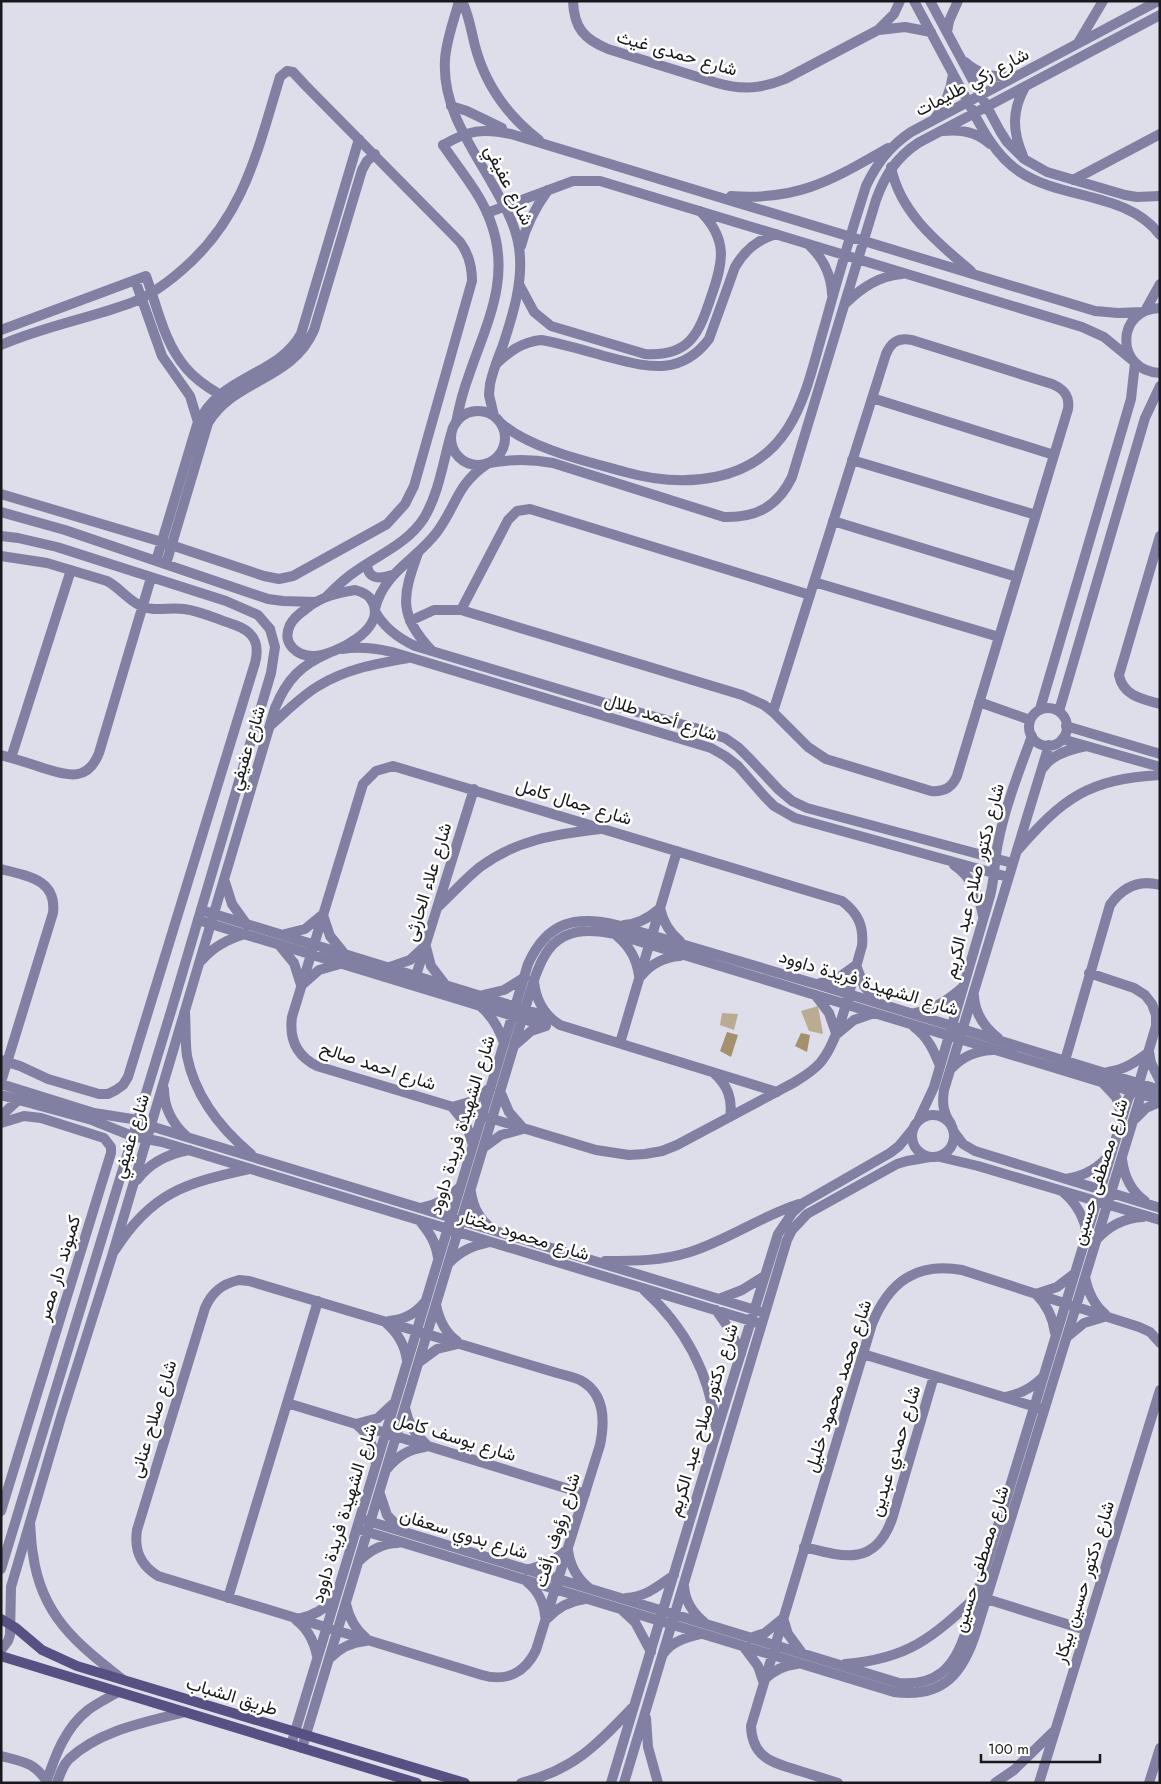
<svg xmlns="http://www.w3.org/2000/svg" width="1161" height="1784" font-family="Jost,Vazirmatn,sans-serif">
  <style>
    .green { fill: #baab93 }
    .water { fill: #a4906d }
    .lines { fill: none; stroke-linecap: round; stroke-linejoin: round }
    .minor { stroke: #817fa2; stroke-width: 10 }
    .tertiary { stroke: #817fa2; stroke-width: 10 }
    .secondary { stroke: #565182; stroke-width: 10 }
    .labels { text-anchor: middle; stroke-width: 5; stroke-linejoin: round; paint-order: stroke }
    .street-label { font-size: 18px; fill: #19191d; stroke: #fff }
  </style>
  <rect width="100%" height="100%" fill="#deddea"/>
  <path class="green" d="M818 1006 823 1034 809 1031 801 1011Z
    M722 1013 738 1014 734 1030 720 1025Z"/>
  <path class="water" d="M727 1032 738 1035 731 1057 720 1051Z
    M801 1033 810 1035 807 1052 795 1046Z"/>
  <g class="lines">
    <path class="minor" d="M462 1C469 15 471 30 475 46 485 84 508 116 539 140
      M573 1C574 28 584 39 608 49L717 83C741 90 761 89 785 79L878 30 894 14 900 1
      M914 1C929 29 944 57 959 85 976 116 990 152 1020 172 1062 200 1128 192 1160 235
      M930 1 1000 131 1007 142 1024 159 1047 172 1125 195 1137 197 1160 196
      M879 30 905 27 931 32
      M947 32 949 21 958 1
      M1078 43 1103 1
      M965 62C978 74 996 79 1014 76
      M451 106 467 111 502 128
      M935 118C945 105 951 90 953 74
      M943 131C960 129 977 132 990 144
      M443 145C469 130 483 128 511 134L1095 311 1118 313 1143 312
      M1023 156C1012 131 1012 110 1025 87
      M891 167C900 213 938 243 971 271
      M1073 180 1160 134
      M731 196C798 201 832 180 888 148
      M487 213 573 181H600L1082 327 1104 337 1132 360
      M809 245C823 258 831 274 832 294
      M135 280 162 356 190 396 198 422
      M519 284 534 312 551 326 645 354C690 357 699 333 711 297 723 263 729 240 700 211
      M846 303C862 287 879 276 902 274
      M1160 308C1115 309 1115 371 1160 373
      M1145 311 1160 284
      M1 330 146 276C157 306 164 343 186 368 195 379 207 387 219 394
      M1 345C42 327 86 319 128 304 148 297 166 284 182 270 244 217 257 152 280 77L287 71 293 72 305 85 460 242C469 254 472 266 472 281L414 486 405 504 387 524 293 576 279 579 264 576 162 542 1 494
      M496 364C510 351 522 342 541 340 565 344 589 352 612 358 650 368 682 375 709 339L735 267C745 250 757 240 776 234
      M872 398 1054 455
      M502 424C532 449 586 461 625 472 683 488 753 484 788 428 807 398 814 361 824 328 837 280 851 233 866 186 877 163 890 146 911 132L1158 1
      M852 460 1036 515
      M489 463C511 459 531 459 553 463L724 517C757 518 778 506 792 477L876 200C885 175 896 158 918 143L1160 15
      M1 512 65 530 268 599 283 601 316 602
      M833 521 1017 577
      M1 536 18 538 57 547 226 601 258 615 270 629
      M1160 536 1119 675C1123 696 1142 699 1160 704
      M418 553C402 597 398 615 432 651
      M1 556 47 563 107 581C120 588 128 600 141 606 155 612 169 607 184 609 201 611 219 620 235 625 255 632 260 644 255 663L128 1077 123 1085 116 1090 108 1094H99L48 1079 20 1066 1 1060
      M156 561 197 425C220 374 277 377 301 334L359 139
      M166 564 208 423C234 379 292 381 314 330L362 170 367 161 375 154
      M814 582 999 637
      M461 610 508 520 517 511 530 509 810 595
      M375 611C384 628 398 638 415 646L605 703 695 728 725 738 738 747 749 758 779 790 792 801 807 808 1012 863
      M410 621 434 610H461L742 695 764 705 773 712 886 354C891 342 899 337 912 340L1052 384C1064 389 1070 396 1068 409L957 776C952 788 944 792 931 791L826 759 808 747 773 712
      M342 649C359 646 375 648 392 652L711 748 725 756 738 766 765 797 774 806 795 818 1008 877
      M979 702 1030 720
      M1029 727a19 19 0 1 1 38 0a19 19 0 1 1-38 0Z
      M1040 709 1131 399 1135 363
      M1059 711 1145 418 1160 386
      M270 726C286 712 302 695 320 685 348 668 377 664 408 658
      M1066 726 1160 754
      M1062 739 1160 767
      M1 755C15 759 29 763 43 768 67 775 87 783 99 753L151 578
      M11 758 71 570
      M393 766 842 901C858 913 864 926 862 946 852 978 841 1039 820 1063 813 1071 803 1077 795 1082L677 1145 662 1151 645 1154 629 1155 596 1150 317 1066C297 1056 289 1039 292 1017L363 784 376 771Z
      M1043 768C1052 754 1070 749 1087 746
      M1017 851C1063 798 1088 779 1160 775
      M954 865C972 877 979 895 983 916
      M1 869C27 876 57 879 53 913L1 1082
      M438 907C452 894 465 879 480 867 516 840 556 834 600 829
      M660 908C663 922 669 932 680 941
      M201 910 549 1017
      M323 915 330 936 343 952
      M198 920 546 1026
      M624 925C638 924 649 918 659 909
      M285 934 305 929 322 915
      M618 937C630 947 637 960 639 976
      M280 946 294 963 301 985
      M426 947 431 966 444 983
      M390 967 410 960 424 947
      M641 976C651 964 664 957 680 956
      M414 982 474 789
      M534 982C536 1000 544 1015 560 1025L777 1092
      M303 984 319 970 340 964
      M817 984 838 978 856 965 864 986 876 1001
      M483 995 504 990 525 977
      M816 996 829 1013 836 1033
      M974 996C975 1013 984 1027 998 1038
      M480 1006C492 1016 499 1028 504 1043
      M185 1013C186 1027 185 1042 187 1056 195 1096 221 1129 251 1154
      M915 1013C935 1009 948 1000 963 987
      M914 1027C928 1037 934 1051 940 1066
      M837 1034 854 1020 874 1013
      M620 1043 677 851
      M515 1045 531 1031 546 1026
      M1064 1064 1110 905C1122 888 1138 879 1160 885
      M952 1068C962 1057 976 1051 992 1050
      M1108 1072C1124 1070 1136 1062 1149 1052L1151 1063 1160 1081
      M714 1073C727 1085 733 1098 730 1117
      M1102 1082 1116 1097 1122 1116
      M1 1084 94 1113 132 1119 157 1128 765 1313
      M500 1091 509 1112 523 1128
      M1 1095 92 1120 132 1136 162 1142 761 1324
      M452 1107 473 1101 490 1088
      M453 1108 466 1124 473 1145
      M912 1136a21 21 0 1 1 42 0a21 21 0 1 1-42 0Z
      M1 1116 16 1102 18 1094
      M919 1119 934 1087 990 896C995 878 994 861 998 843 1005 807 1019 771 1032 736
      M1135 1119 1146 1108 1160 1102
      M1 1123 24 1116 41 1118 104 1138 111 1147V1153L1 1511
      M951 1124C943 1113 942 1103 944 1090L1049 745
      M954 1132 963 1144 975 1151 1160 1208
      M483 1148 501 1135 523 1129
      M940 1157 978 1166 1160 1220
      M1122 1159C1124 1176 1131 1191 1145 1201
      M1066 1179C1084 1176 1098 1169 1109 1155
      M471 1192C473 1207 479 1219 491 1228
      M1064 1193C1077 1204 1084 1217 1087 1234
      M421 1208C437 1205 449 1198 460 1187
      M419 1220C429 1232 436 1242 438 1258
      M1097 1239C1110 1225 1124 1218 1143 1217
      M115 1250C152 1192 186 1183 249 1169
      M605 1261C634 1261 662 1261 690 1252 728 1240 761 1216 799 1204
      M449 1263C461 1250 473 1246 490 1242
      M1085 1277C1088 1292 1093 1304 1105 1314
      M239 1280 249 1281 557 1373C565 1375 573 1377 580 1380 605 1393 605 1421 600 1445L536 1650C525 1673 506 1682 482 1675L158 1576C140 1565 134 1550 137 1530L205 1308C212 1292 222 1284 239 1280Z
      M644 1290C685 1327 709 1372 716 1427
      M719 1299 742 1290 763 1277
      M436 1305C439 1319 444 1332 457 1341
      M716 1310 730 1330 741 1354
      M389 1321C403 1320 415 1314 424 1303
      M386 1323C398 1333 405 1345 407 1361
      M1055 1333C1053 1317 1047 1305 1036 1294L1057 1287 1074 1274
      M1067 1337 1084 1323 1104 1317
      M863 1354 1039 1408
      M418 1363 437 1349 458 1344
      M1006 1397C1021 1394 1032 1388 1043 1377
      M287 1403 585 1494
      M405 1408C408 1423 414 1434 426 1444
      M356 1424 378 1418 393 1404
      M358 1426C369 1435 374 1447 375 1461
      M387 1469C397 1456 409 1449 425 1447
      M380 1494 387 1515 401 1530
      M365 1520 899 1683C936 1686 954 1668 965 1634L1128 1099 1134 1087
      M30 1523C31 1533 31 1544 33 1554 41 1615 76 1643 122 1679
      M361 1530 894 1692C944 1699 964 1672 977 1629L1140 1098 1139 1083 1156 1026V1015L1152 1004 1145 995 1134 988 1089 973
      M804 1547C843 1557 875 1567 892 1519L934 1376
      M568 1550C570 1566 576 1577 588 1587
      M358 1562C370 1550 382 1543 398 1543
      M527 1570 549 1563 567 1550
      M527 1582C538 1591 544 1602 545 1616
      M684 1586C685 1601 693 1613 704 1622
      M228 1598 318 1301
      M626 1598C646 1597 658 1586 674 1575
      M346 1604C349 1618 355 1629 366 1638
      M622 1610 635 1622 651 1652
      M548 1618C558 1607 570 1601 585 1599
      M783 1618 788 1634 802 1653
      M298 1619C313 1616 325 1609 334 1598
      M296 1620C308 1629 314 1641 317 1656
      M750 1638 765 1633 782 1619
      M743 1646 758 1666 763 1681
      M664 1653C672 1641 688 1637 701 1634
      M330 1658C340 1648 352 1642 366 1641
      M845 1664C908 1659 932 1638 977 1596L1086 1630
      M764 1680C773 1671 784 1665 797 1664
      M646 1718 648 1747 658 1783
      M291 1745 528 964C547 922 575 915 617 925L816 984 1160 1090
      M302 1748 525 1009C541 956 549 920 615 934L1160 1100
      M57 1783C60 1774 63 1765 69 1759 100 1730 146 1722 185 1712
      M521 1783C573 1770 596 1746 632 1708
      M611 1783 717 1430 778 1234 793 1212 803 1203 890 1153 899 1146 913 1129
      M624 1783 787 1240 792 1230 807 1214 897 1164 907 1161 930 1157
      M838 1783C826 1779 813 1775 800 1771 773 1763 752 1758 751 1726L872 1324C889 1282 916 1262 962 1270L1139 1327 1150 1332 1160 1343
      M995 1783 1014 1770 1054 1731
      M1039 1783 1160 1390"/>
    <path class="tertiary" d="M459 1C454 21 446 40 445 60 442 107 471 146 493 185 504 205 516 225 519 248 524 279 513 315 503 345 498 358 493 370 490 384L489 395 494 416
      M443 145C459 169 480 193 490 220 512 277 487 322 469 375 463 391 459 407 456 423
      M521 246C526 225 535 208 548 190
      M451 438a27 27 0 1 1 54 0a27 27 0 1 1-54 0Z
      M367 564C368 580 380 579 392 575
      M355 590C363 592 370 595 373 603 385 630 336 654 315 656 298 657 281 644 290 625 293 619 300 613 306 609 320 597 337 593 355 590Z
      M327 596C336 587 345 578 356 571 380 554 408 543 424 518 439 493 443 462 451 434
      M375 609C383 573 417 559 437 532 457 505 456 485 487 464
      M225 882 232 904 247 925
      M202 960C214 946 228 939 245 934
      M164 1089C164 1108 172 1123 186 1136
      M137 1180C150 1162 168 1154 189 1150
      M1 1569 172 1008 271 673 275 647 270 629
      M1 1650 8 1641 10 1635 11 1587 61 1417 112 1256 275 708C287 679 301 665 329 653
      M1 1756C24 1762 34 1762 48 1783
      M46 1783C55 1756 65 1728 88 1710 97 1703 108 1698 118 1692
      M1149 1783 1160 1748"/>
    <path class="secondary" d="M1 1619 16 1628 42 1650 77 1666 465 1783
      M1 1656 417 1783"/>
  </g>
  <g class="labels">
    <g class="street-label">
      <text transform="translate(677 53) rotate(16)" y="6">شارع حمدى غيث</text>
      <text transform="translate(972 82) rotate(-28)" y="6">شارع زكي طليمات</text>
      <text transform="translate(509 185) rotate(63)" y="6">شارع عفيفي</text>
      <text transform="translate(661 717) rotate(18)" y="6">شارع أحمد طلال</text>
      <text transform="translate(247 748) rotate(-73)" y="6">شارع عفيفي</text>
      <text transform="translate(574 802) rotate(17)" y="6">شارع جمال كامل</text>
      <text transform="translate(974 881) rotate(-76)" y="6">شارع دكتور صلاح عبد الكريم</text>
      <text transform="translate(428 882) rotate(-73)" y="6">شارع علاء الحارثى</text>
      <text transform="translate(869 983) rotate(17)" y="6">شارع الشهيدة فريدة داوود</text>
      <text transform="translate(378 1066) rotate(18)" y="6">شارع احمد صالح</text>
      <text transform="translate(462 1125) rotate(-73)" y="6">شارع الشهيدة فريدة داوود</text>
      <text transform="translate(131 1136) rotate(-73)" y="6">شارع عفيفي</text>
      <text transform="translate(1100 1172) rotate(-73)" y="6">شارع مصطفى حسين</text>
      <text transform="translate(524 1235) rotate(17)" y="6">شارع محمود مختار</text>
      <text transform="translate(59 1268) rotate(-73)" y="6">كمبوند دار مصر</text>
      <text transform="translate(838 1386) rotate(-72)" y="6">شارع محمد محمود خليل</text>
      <text transform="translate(153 1419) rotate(-73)" y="6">شارع صلاح عنانى</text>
      <text transform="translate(703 1420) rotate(-73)" y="6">شارع دكتور صلاح عبد الكريم</text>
      <text transform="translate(455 1437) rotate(17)" y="6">شارع يوسف كامل</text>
      <text transform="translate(895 1451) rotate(-73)" y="6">شارع حمدي عبدين</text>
      <text transform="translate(344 1513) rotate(-73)" y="6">شارع الشهيدة فريدة داوود</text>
      <text transform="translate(557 1530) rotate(-73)" y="6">شارع رؤوف رأفت</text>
      <text transform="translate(464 1534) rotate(17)" y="6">شارع بدوي سعفان</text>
      <text transform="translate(981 1559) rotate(-73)" y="6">شارع مصطفى حسين</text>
      <text transform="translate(1084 1582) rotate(-73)" y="6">شارع دكتور حسين بيكار</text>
      <text transform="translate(232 1696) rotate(17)" y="6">طريق الشباب</text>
    </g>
  </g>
  <rect width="1161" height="1784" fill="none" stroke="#19191d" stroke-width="5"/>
  <path d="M981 1754v8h119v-8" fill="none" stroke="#19191d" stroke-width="2.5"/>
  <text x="988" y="1754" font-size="15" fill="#19191d" stroke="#ffffff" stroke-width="4" paint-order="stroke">100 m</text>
</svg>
